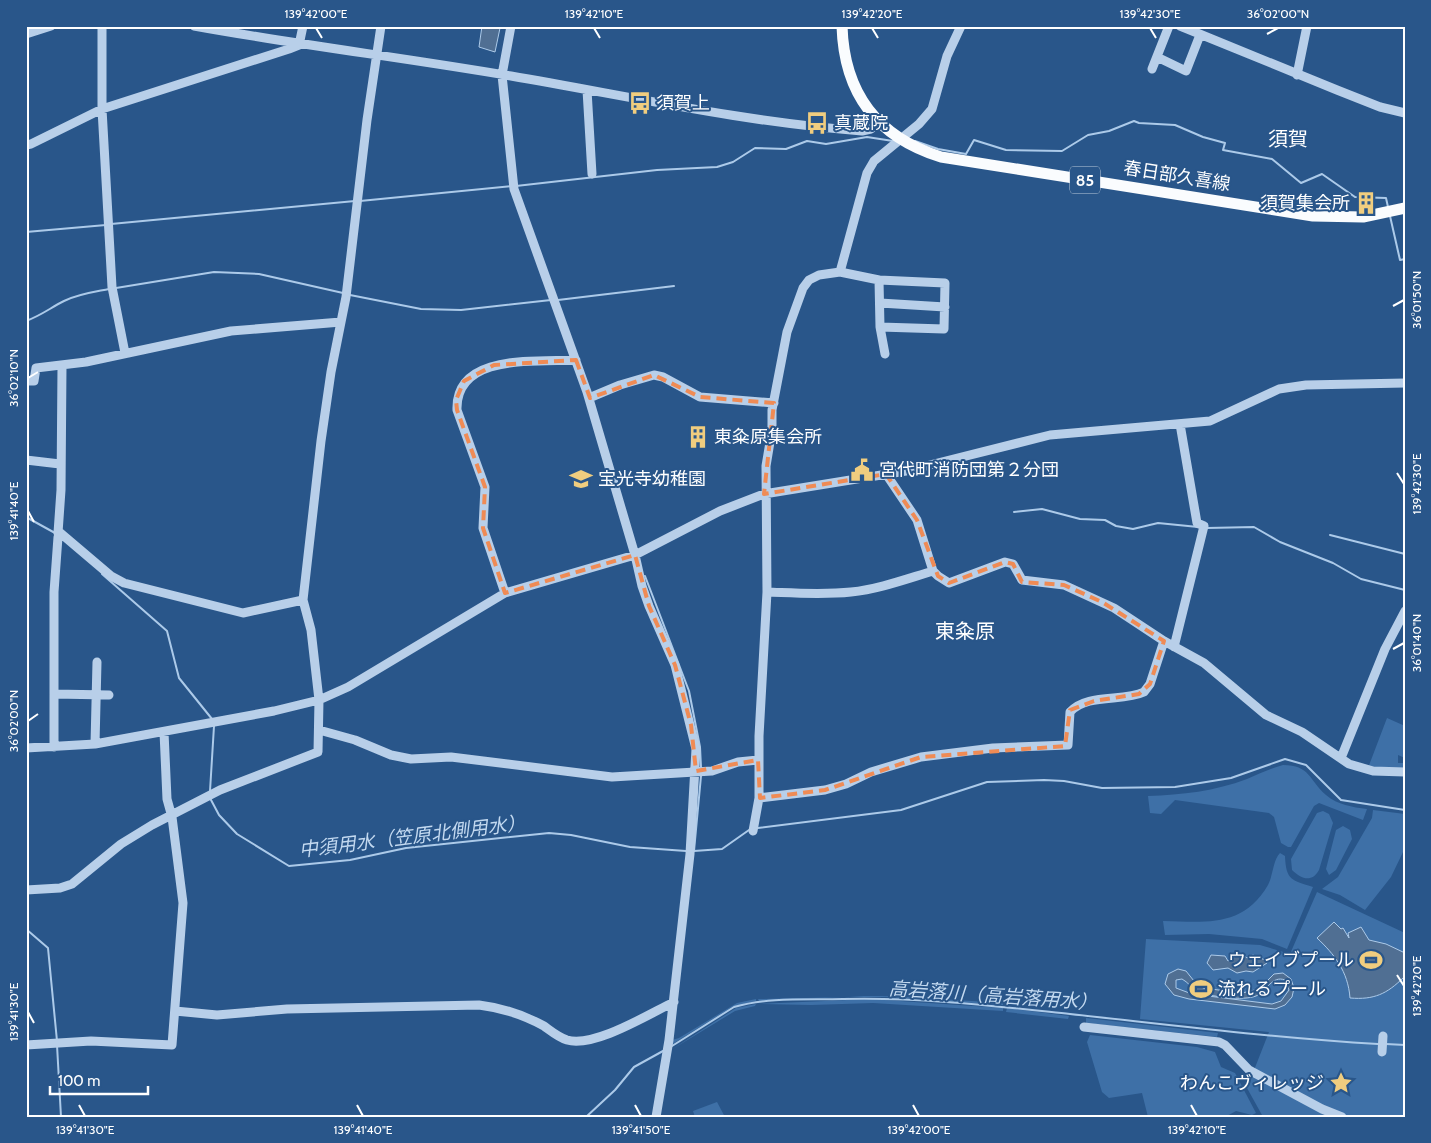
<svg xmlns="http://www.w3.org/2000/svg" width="1431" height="1143" font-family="Cabin,'Noto Sans JP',sans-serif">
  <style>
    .green { fill: #3e70a7 }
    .water { fill: #506f93; stroke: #accae9; fill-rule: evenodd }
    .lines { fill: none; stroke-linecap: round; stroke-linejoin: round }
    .stream { stroke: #accae9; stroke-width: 2 }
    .minor { stroke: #b8cfe9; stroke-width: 9 }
    .major { stroke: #fafcfe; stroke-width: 11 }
    .marked { fill: none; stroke: #ef8b55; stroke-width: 4; stroke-dasharray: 10 6; stroke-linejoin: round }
    .ticks { fill: none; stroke: #fff; stroke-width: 2 }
    .labels { text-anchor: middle; stroke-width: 4; stroke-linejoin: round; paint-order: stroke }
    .shield { fill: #29568a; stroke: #bfccdc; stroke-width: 1 }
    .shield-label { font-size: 16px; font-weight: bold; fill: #fff }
    .poi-label { font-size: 18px; fill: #fff; stroke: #29568a; text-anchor: start }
    .street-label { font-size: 18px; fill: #fff; stroke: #29568a }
    .water-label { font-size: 19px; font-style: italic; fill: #c3d9f0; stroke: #29568a }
    .quarter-label { font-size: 20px; fill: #fff; stroke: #29568a }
    .neatline { fill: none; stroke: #fff; stroke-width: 2 }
    .ticks-label { font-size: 12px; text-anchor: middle; fill: #fff }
  </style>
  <rect width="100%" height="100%" fill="#29568a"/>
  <path class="green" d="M1387 718 1405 726V758L1398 755V763H1405V769L1368 768Z
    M1283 765C1310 765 1309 780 1326 795 1338 805 1352 807 1367 809L1363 820 1319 803 1314 806 1291 847H1288L1281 843 1274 817 1269 813 1175 800 1161 814 1150 813 1148 796C1182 795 1215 791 1247 779 1259 774 1271 768 1283 765Z
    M1373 810 1405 814 1403 852 1391 877 1365 910 1340 895 1322 889 1338 877 1372 818Z
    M1323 811 1329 814 1333 823 1319 870C1312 883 1301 879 1292 870L1291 859 1317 813Z
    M1343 826 1350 830 1352 839 1336 870 1329 875 1326 869 1336 830Z
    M1280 853 1285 856C1286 881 1292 880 1313 887L1287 949 1262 939 1209 934 1165 935 1163 921C1205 922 1243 928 1268 885 1273 876 1273 860 1280 853Z
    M1317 892 1405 933V1117H1258L1262 1115 1247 1088 1269 1032 1140 1019 1146 939 1260 945 1290 954Z
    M871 996 759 1001 758 999 893 996 1003 1003V1005Z
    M756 999V1001L732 1007 671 1045 672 1040 679 1038 737 1003Z
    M870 999 1003 1008V1011L873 1003 811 1005 759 1004Z
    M756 1004 755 1006 735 1011 671 1050 736 1008Z
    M1007 1008 1069 1016 1068 1019 1006 1012Z
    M1086 1018 1218 1033 1217 1037 1086 1023Z
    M1090 1035 1197 1047 1215 1052 1221 1067 1235 1073 1256 1113 1252 1115 1236 1111 1225 1117H1148L1142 1093 1109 1098 1102 1092 1087 1042Z
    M717 1102 725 1117H695L693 1111Z"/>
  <path class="water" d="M482 26 500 28 495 52 479 47Z
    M1334 922 1341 929 1343 928 1349 938 1348 933 1361 927 1369 940 1386 944 1405 953 1404 977C1387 994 1374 1000 1350 998 1348 971 1334 954 1317 938Z
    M1211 955 1225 956 1228 961C1235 957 1239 951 1247 958L1253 955 1265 960 1267 963 1253 972 1246 971 1237 973 1228 968 1213 970 1207 963Z
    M1178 969 1186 971 1194 981 1203 988 1242 993 1259 989 1274 974 1283 973 1291 979 1294 988 1292 997 1285 1005 1275 1009 1189 999 1174 995 1165 984 1168 974ZM1182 979C1188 982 1191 988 1198 991 1209 997 1244 1001 1256 996 1267 991 1272 975 1285 980L1289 990 1281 1001 1272 1004 1192 994 1176 988V980Z"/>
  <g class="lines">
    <path class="stream" d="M915 141 938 149 966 154 974 140 1006 150 1062 151 1088 135 1109 131 1134 121 1139 123 1175 125 1203 137 1225 143 1223 150 1272 159 1301 183 1322 174 1355 197 1386 198 1388 207
      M516 186 657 170 717 167 733 162 755 148 786 149 807 141 826 144 867 137 893 141
      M360 201 512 186
      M1390 216 1400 260 1405 259
      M111 224 355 201
      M26 232 106 225
      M116 288 214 272 259 274 343 293
      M350 295 421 309 461 310 551 300
      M558 300 674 286
      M26 321C42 315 50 308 64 301 78 294 94 292 109 289
      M1014 512 1042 509 1080 519 1105 520 1116 526 1133 529 1158 523 1198 527
      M26 517 55 533
      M1207 528 1254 527 1280 542 1333 563 1361 579 1405 590
      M1330 535 1405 554
      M102 574 167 631 179 678 212 719
      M645 576 689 691 700 747 701 767
      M701 776 694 851 722 849 749 830
      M210 791 214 726
      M210 798 219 815 237 834 289 866 350 860 406 848 549 833 571 835 630 847 686 851
      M758 828 901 810 987 782 1044 780 1064 781 1102 788 1175 787 1231 778 1285 759 1306 765 1341 800 1405 810
      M26 929 48 948 57 1041
      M1386 1044 1405 1045
      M57 1045 61 1117
      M672 1046 734 1007C769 997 807 1000 843 999 919 997 994 1006 1070 1014 1172 1025 1275 1038 1378 1044
      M586 1117 615 1090 634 1067 663 1051"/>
    <path class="minor" d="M102 26V109L112 287 125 353
      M194 26C299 45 406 58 511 76 628 96 743 122 862 131L871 129 879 123
      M511 26 502 75 514 189 587 392 635 555 642 586 649 606 675 665 696 749 690 854 669 1040 656 1117
      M1180 26 1337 90 1380 107 1405 113
      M26 34 51 26
      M1157 57 1186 71 1200 35
      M1152 69 1169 26
      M1297 75 1307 26
      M587 90 592 174
      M26 145 31 144 102 109 289 49 299 45 303 26
      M840 272 879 280 880 327 885 354
      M879 280 945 283 944 329 880 327
      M880 303 945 307
      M26 381H34L36 368 86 362 231 331 341 322
      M589 398 620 385 654 375 663 377 700 397 774 403
      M26 460 60 464
      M886 474 917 520 933 571 938 576 949 583 1005 562 1013 564 1022 580 1064 585 1114 608 1164 641 1204 663 1266 715 1302 732 1349 764 1373 771 1405 772
      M58 531 111 576 124 583 243 613 303 600
      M58 533 61 490 62 366
      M767 592C795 593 823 595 851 592 879 589 906 579 933 571
      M505 593 483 528 485 487 457 410C455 353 537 362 576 360
      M1174 647 1204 526 1197 523 1180 424
      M54 694 109 695
      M319 730 355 740 391 755 411 759 451 757 612 777 712 771 738 762 758 760
      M95 744 97 662
      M54 747V592L58 537
      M26 748 95 744 274 711 319 700 348 687 505 593 635 555 720 511 764 494 906 471 1050 435 1210 421 1279 389 1306 385 1405 383
      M1341 758 1385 649 1405 611
      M759 798 825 790 846 784 871 772 921 757 993 748 1068 745 1070 712C1087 693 1123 702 1144 692L1150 684 1164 641
      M753 831 759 798V736L767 592 766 466 772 430V410L787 332 803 288 809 280 819 275 840 272 867 173 874 161 919 124 932 109 947 56 961 26
      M26 890 60 888 72 884 121 844 152 825 220 790 318 752 319 700 311 630 303 600 321 441 331 372 346 297 367 120 381 26
      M175 1011 217 1015 287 1009 479 1005C503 1008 522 1014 544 1026 551 1031 558 1037 567 1040 594 1048 649 1014 674 1002
      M1084 1027 1219 1042 1225 1045 1249 1070 1322 1109 1342 1117
      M26 1045 91 1041 172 1045 183 903 172 817 167 799 164 732
      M1382 1052 1383 1036"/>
    <path class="major" d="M842 26C844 93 877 137 941 157L1313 216 1363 217 1405 208"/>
  </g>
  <path class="marked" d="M576 360 590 398 654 375 700 397 774 403 764 494 886 474 917 520 938 576 949 583 1005 562 1013 564 1022 582 1064 585 1102 602 1164 641 1150 684 1139 694 1094 701 1070 710 1065 746 921 757 825 790 760 798 758 760 696 771 691 725 675 665 649 606 635 555 505 593 483 528 485 487 457 410 456 400 464 381 494 365Z"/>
  <path class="ticks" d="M316 28 322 38M594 28 600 38M872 28 878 38M1150 28 1156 38M1267 34 1278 28M1393 306 1404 300M28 378 38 372M1397 473 1404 484M28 511 34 522M1393 649 1404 643M28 721 38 714M1397 975 1404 986M28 1012 34 1023M79 1105 85 1116M357 1105 363 1116M635 1105 641 1116M913 1105 919 1116M1191 1105 1197 1116"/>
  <defs>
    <symbol id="bus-bare" viewBox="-9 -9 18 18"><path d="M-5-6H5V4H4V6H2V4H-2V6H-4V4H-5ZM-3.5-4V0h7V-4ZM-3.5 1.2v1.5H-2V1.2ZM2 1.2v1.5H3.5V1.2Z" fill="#f0cd7f" stroke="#29568a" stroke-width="2.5" paint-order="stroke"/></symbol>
    <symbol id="building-bare" viewBox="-9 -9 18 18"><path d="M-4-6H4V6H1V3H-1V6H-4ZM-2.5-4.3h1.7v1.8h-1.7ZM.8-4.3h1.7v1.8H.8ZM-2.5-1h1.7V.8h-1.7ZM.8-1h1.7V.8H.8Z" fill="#f0cd7f" stroke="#29568a" stroke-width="2.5" paint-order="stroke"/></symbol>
    <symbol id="civic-bare" viewBox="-9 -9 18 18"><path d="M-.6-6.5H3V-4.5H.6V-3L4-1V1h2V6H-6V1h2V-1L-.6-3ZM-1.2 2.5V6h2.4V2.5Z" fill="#f0cd7f" stroke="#29568a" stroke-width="2.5" paint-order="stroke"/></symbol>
    <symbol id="school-bare" viewBox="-9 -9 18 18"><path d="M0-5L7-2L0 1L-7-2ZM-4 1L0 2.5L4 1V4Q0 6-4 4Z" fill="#f0cd7f" stroke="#29568a" stroke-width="2.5" paint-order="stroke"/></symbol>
    <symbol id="stadium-bare" viewBox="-9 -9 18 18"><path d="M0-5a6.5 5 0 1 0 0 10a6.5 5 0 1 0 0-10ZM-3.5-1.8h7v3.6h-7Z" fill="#f0cd7f" stroke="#29568a" stroke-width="2.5" paint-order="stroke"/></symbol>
    <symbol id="sight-bare" viewBox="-9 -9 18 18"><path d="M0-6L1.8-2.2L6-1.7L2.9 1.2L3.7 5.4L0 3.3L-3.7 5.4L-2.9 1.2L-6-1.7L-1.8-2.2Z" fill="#f0cd7f" stroke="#29568a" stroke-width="2.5" paint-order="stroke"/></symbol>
  </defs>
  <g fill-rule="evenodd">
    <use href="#bus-bare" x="624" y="87" width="32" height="32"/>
    <use href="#bus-bare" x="801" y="107" width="32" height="32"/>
    <use href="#building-bare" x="1350" y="187" width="32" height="32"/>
    <use href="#building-bare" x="682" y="421" width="32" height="32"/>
    <use href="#civic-bare" x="846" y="454" width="32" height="32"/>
    <use href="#school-bare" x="565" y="463" width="32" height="32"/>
    <use href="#stadium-bare" x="1355" y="944" width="32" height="32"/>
    <use href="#stadium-bare" x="1185" y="973" width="32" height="32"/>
    <use href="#sight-bare" x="1325" y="1067" width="32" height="32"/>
  </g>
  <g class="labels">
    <rect class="shield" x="1070" y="166.5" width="30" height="27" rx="4"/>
    <g class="shield-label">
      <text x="1085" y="186">85</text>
    </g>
    <g class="poi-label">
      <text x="656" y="109">須賀上</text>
      <text x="834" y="129">真蔵院</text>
      <text x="1350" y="209" text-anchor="end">須賀集会所</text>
      <text x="714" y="443">東粂原集会所</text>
      <text x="879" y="476">宮代町消防団第２分団</text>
      <text x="598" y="485">宝光寺幼稚園</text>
      <text x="1354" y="966" text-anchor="end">ウェイブプール</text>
      <text x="1218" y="995">流れるプール</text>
      <text x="1324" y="1089" text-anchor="end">わんこヴィレッジ</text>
    </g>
    <g class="street-label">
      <text transform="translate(1177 176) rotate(9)" y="6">春日部久喜線</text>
    </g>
    <g class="water-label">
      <text transform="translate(412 836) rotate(-7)" y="7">中須用水（笠原北側用水）</text>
      <text transform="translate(993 995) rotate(4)" y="7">高岩落川（高岩落用水）</text>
    </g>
    <g class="quarter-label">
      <text x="1288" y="146">須賀</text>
      <text x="965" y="638">東粂原</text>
    </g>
  </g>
  <rect width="1431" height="1143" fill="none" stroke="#29568a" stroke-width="55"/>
  <path d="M50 1086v8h98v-8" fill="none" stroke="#ffffff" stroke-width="2.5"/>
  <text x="58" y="1086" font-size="15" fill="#ffffff" stroke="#29568a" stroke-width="4" paint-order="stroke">100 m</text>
  <rect x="28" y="28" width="1376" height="1088" class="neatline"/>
  <g class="ticks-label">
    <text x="316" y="18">139°42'00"E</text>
    <text x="594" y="18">139°42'10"E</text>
    <text x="872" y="18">139°42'20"E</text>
    <text x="1150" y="18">139°42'30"E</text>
    <text x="1278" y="18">36°02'00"N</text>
    <text transform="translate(1417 300) rotate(-90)" y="4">36°01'50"N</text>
    <text transform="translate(14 378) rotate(-90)" y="4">36°02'10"N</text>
    <text transform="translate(1417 484) rotate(-90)" y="4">139°42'30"E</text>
    <text transform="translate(14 511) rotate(-90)" y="4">139°41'40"E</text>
    <text transform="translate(1417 643) rotate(-90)" y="4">36°01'40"N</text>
    <text transform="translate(14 721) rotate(-90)" y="4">36°02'00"N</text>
    <text transform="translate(1417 986) rotate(-90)" y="4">139°42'20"E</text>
    <text transform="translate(14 1012) rotate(-90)" y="4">139°41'30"E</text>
    <text x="85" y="1134">139°41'30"E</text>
    <text x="363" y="1134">139°41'40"E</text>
    <text x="641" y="1134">139°41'50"E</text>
    <text x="919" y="1134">139°42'00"E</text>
    <text x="1197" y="1134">139°42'10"E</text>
  </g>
</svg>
